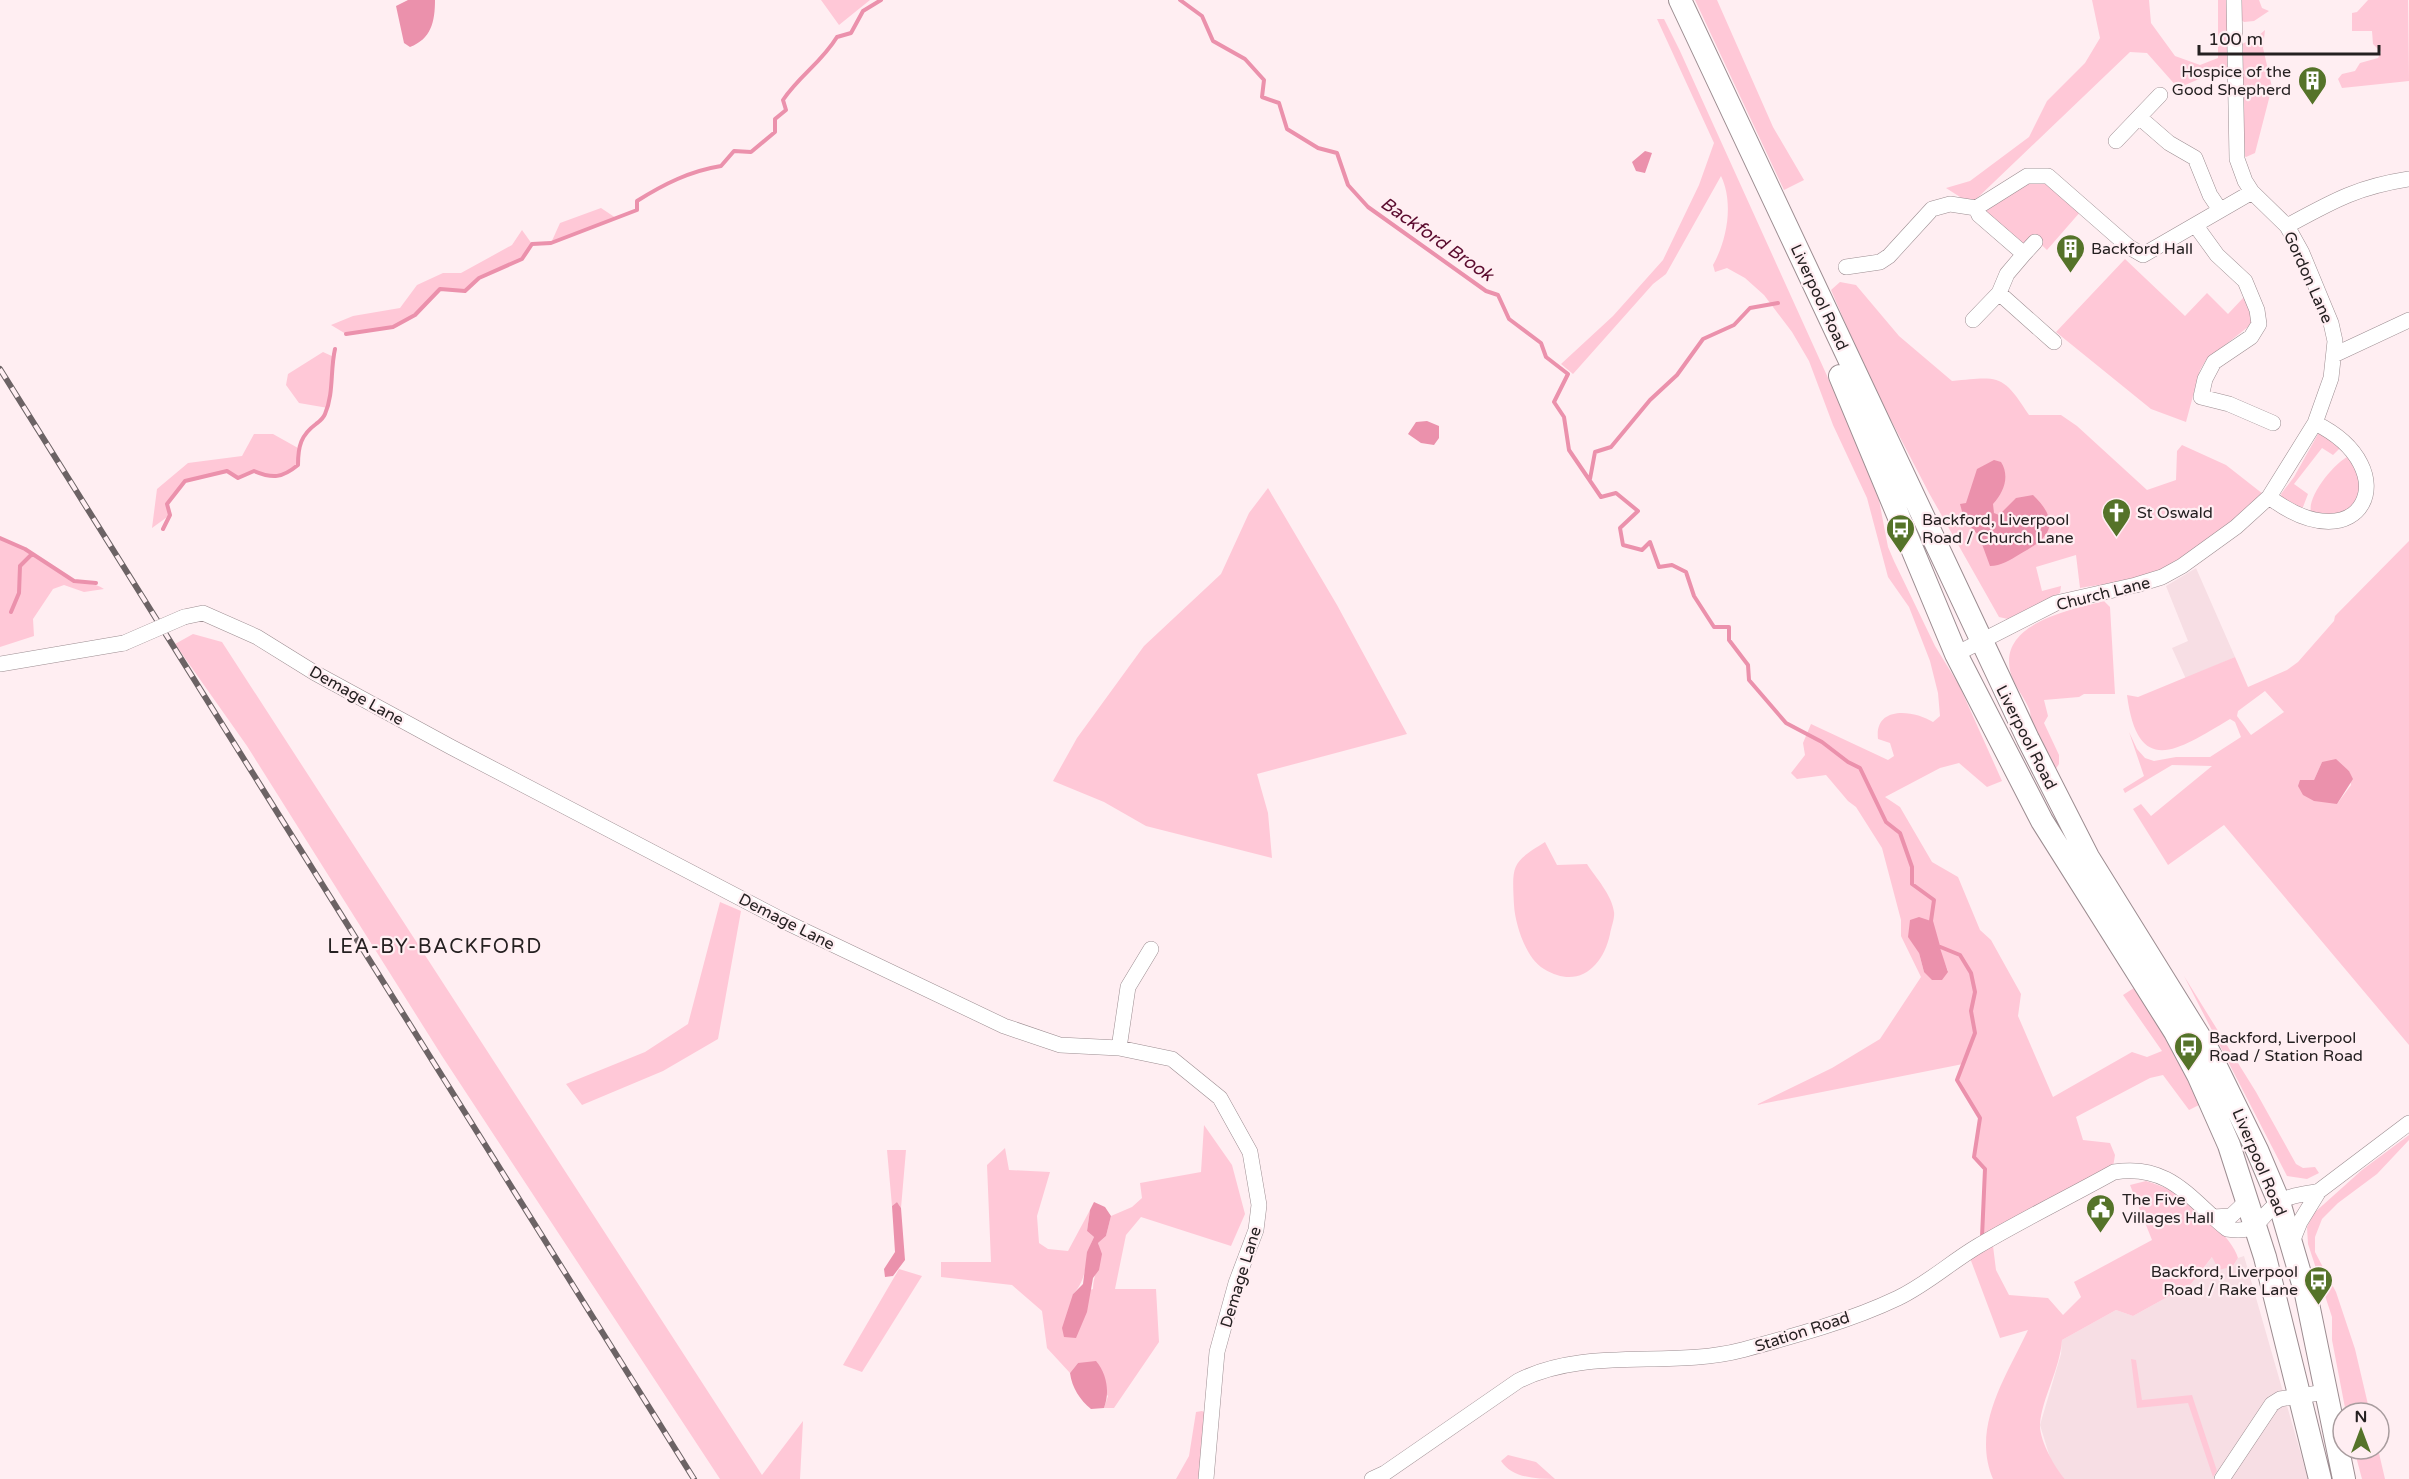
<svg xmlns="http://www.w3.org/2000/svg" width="2409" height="1479" font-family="'Varela Round',sans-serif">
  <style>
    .built { fill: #f7dee4 }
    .green { fill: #ffc8d7; fill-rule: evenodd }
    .water { fill: #eb91ac }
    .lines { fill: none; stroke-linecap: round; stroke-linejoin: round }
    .stream { stroke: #eb91ac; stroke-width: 4 }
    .minor-casing { stroke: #9c8d91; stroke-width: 16 }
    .highway-casing { stroke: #9c8d91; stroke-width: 24 }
    .minor { stroke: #fff; stroke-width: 15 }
    .highway { stroke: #fff; stroke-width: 22 }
    .rail-casing { stroke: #6c6365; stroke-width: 6 }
    .rail { stroke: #ffeef2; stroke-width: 4; stroke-dasharray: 11; stroke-linecap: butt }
    .minor-bridge-casing { stroke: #9c8d91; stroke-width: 16; stroke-linecap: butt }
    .minor-bridge { stroke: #fff; stroke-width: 15 }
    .labels { text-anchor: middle; stroke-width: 4.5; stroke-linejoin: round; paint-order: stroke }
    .poi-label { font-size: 16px; fill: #252021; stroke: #ffeef2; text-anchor: start }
    .street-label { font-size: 16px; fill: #252021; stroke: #ffeef2 }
    .water-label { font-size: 18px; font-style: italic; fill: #5b0b2e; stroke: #ffeef2 }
    .quarter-label { font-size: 20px; letter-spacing: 1.5px; fill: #252021; stroke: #ffeef2 }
  </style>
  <rect width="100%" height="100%" fill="#ffeef2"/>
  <path class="built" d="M2196 568 2235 657 2186 679 2172 648 2188 641 2166 586Z
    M2213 1256 2233 1266 2238 1258 2244 1256 2308 1479H2065L2052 1464 2040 1425 2061 1354 2062 1340 2116 1310 2133 1316 2191 1284Z"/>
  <path class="green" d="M821 0H870L839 25Z
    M1695 0H1717L1773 127 1804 180 1784 190Z
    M2092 0H2149L2151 23 2175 56 2200 65 2218 58V0H2230V74L2218 71 2178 88 2147 53 2130 52 1971 204 1946 188 1970 181 2029 137 2047 101 2085 63 2100 38Z
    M2237 0H2259L2262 8 2269 11 2254 21 2244 22 2238 17Z
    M2368 0H2408L2409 81 2342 88 2338 79 2342 74 2355 71 2360 63 2378 58 2381 52 2373 44 2372 31H2352V13L2357 12Z
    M1657 19H1664L1680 51 1838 400 1879 500 1888 547 1894 561 1935 646 1959 685 2002 781 1987 787 1959 763 1940 768 1885 797 1900 807 1932 862 1958 877 1980 930 1991 940 2021 994 2018 1016 2053 1097 2132 1052 2147 1057 2162 1051 2123 995 2137 986 2192 1080 2199 1105 2189 1110 2163 1075 2150 1078 2076 1117 2083 1140 2110 1143 2115 1155 2113 1167 1982 1237 1985 1169 1974 1157 1980 1118 1957 1080 1963 1064 1756 1105 1832 1068 1880 1039 1921 977 1901 936V920L1882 848 1856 807 1848 801 1826 775 1797 779 1791 773 1805 755 1803 743 1811 724 1888 760 1894 756 1890 743 1878 739C1874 705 1914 710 1933 722L1940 716 1938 693 1930 661 1909 607 1888 577 1867 498 1833 425 1809 361 1792 332 1764 295 1745 278 1727 268 1715 272 1713 265C1727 240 1734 203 1721 176L1666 274 1653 284 1573 374 1561 364 1613 316 1663 260 1699 185 1714 143ZM1938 946 1948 971 1924 972 1919 953Z
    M2265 30 2263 48 2272 87 2255 153 2246 157 2242 155V44L2258 36Z
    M2043 180 2081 211 2047 250 2033 237 2026 243 2019 244 1984 212C2003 198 2019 183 2043 180Z
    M601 208 616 218 551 243 560 223Z
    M522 230 532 244 522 259 479 278 465 291 440 289 415 315 393 327 346 334 331 325 353 316 400 308 417 285 443 273H461L512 245Z
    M2125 259 2185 316 2207 293 2228 314 2244 297 2253 313V323L2206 360 2200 370 2186 422 2151 409 2056 332Z
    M1840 282 1856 285 1899 336 1952 381C1999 376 2003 374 2029 415H2061L2077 426 2147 490 2176 480 2177 451 2182 445 2226 465 2263 494C2242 514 2176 569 2150 576 2127 582 2103 584 2080 588L2076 555 2036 567 2042 591 2061 586 2060 593 2008 619 1999 617 1929 493 1868 376 1831 290Z
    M323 352 334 357 328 408 299 403 286 385 288 374Z
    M2326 433 2340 448 2333 455 2322 448 2294 484 2308 494 2303 507 2298 511 2282 499 2281 494 2294 477 2318 434Z
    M254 434H273L298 448V465C282 478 273 479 254 471L238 478 227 471 185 481 167 504 170 515 152 528 157 489 188 463 242 456Z
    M2349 456 2361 467 2358 502 2345 516 2311 512C2307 496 2335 462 2349 456Z
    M1268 488 1337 605 1407 734 1257 774 1268 813 1272 858 1146 826 1104 802 1053 781 1077 738 1144 646 1221 574 1249 513Z
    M0 538C27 547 47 569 73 580 84 585 94 582 104 589L84 592 64 585 53 589 33 619 34 636 0 647Z
    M2409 541V1045L2224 825 2168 865 2133 809 2141 804 2151 816 2212 766 2172 765 2125 793 2123 789 2144 776 2129 732 2137 749 2145 758 2154 761 2176 757H2210L2241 737 2235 722 2230 719C2178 750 2138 779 2127 695L2138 697 2235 657 2248 687 2287 670 2298 662 2334 621 2335 616ZM2265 691 2284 712 2251 735 2237 716 2238 711ZM2322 762 2340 765 2349 771 2351 785 2337 804 2300 780H2314Z
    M2104 601 2110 607 2115 694H2084L2079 697 2044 700 2048 716 2044 723 2059 755V764L2055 770C2047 757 2038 743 2032 729 2030 724 2031 717 2030 711 2025 698 2015 687 2011 674 1996 623 2071 610 2104 601Z
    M193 634 222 642 762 1475 803 1421 800 1479H720L442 1056 247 746 175 644Z
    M1545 842 1557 865 1587 864C1596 878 1612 895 1614 912 1615 918 1611 928 1610 934 1603 967 1578 990 1544 969 1526 959 1515 924 1514 905 1512 865 1511 863 1545 842Z
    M720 902 741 911 718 1039 663 1071 582 1105 566 1084 645 1052 688 1024Z
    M2184 976 2256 1092 2296 1164 2303 1168 2315 1167 2319 1173 2307 1179 2287 1176Z
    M1204 1125 1232 1165 1245 1214 1231 1246 1141 1217 1126 1235 1115 1289H1156L1159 1342 1114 1408H1104L1108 1396 1078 1363 1070 1373 1047 1348 1042 1311 1012 1285 941 1277V1262H991L987 1165 1005 1148 1009 1170 1050 1172 1037 1216 1039 1243 1048 1249 1068 1251 1090 1210 1087 1231 1094 1237C1084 1257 1089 1278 1073 1294L1093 1289C1093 1272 1104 1259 1098 1243L1106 1236 1111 1216 1132 1207 1142 1198 1140 1183 1201 1172Z
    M2409 1135V1140L2377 1174 2338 1203 2322 1219 2315 1237V1252L2336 1292 2355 1349 2370 1413H2346L2332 1340V1317L2308 1244 2307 1227 2314 1213 2362 1170Z
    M887 1150H906L901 1208 897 1202 892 1206Z
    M2146 1181C2155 1184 2165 1187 2173 1191 2192 1204 2233 1237 2238 1258L2233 1266 2219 1270 2212 1257 2191 1284 2133 1316 2116 1310 2062 1340C2060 1369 2042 1398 2040 1424 2039 1440 2055 1468 2065 1479H1993C1971 1427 2006 1377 2028 1330L2000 1338 1970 1258 1993 1246 1996 1270 2009 1295 2048 1298 2063 1315 2081 1297 2074 1282 2152 1240 2130 1185Z
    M899 1269 922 1276 862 1372 843 1365Z
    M2131 1359 2136 1360 2142 1400 2192 1395 2217 1471 2213 1477 2188 1403 2137 1408Z
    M1202 1411 1206 1413 1201 1479H1176L1189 1456 1196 1412Z
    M2354 1449H2378L2385 1479H2362Z
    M1508 1455 1536 1462 1555 1479C1536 1479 1512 1478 1501 1461Z"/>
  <path class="water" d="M408 0H435C435 22 431 39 410 47L404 43 396 6Z
    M1645 151 1652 153 1645 173 1636 171 1632 162Z
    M1427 421 1439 426V438L1434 445 1421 443 1408 434 1416 422Z
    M1994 460 2001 462C2010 476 2004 492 1993 504L1994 513 1999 515 2016 498 2033 495C2062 523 2050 538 2020 554 2010 560 2001 566 1990 566L1979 536 1964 519 1960 504 1966 503 1977 469Z
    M2336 759 2349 771 2353 779 2337 804 2314 801 2303 795 2298 786 2300 780H2314L2322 762Z
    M1919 917 1931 921 1948 972 1942 980H1932L1924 972 1919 953 1908 937 1910 920Z
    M897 1202 901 1208 905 1260 893 1276 885 1277 884 1269 895 1252 892 1206Z
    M1094 1202 1105 1207 1111 1216 1106 1236 1098 1243 1102 1254 1099 1270 1093 1278 1087 1312 1076 1338 1064 1337 1062 1328 1073 1294 1083 1284 1087 1252 1094 1237 1087 1231 1090 1210Z
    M1096 1361C1107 1374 1110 1392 1104 1408L1091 1409C1080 1400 1072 1388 1070 1373L1078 1363Z"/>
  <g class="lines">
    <path class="stream" d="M1180 0 1202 16 1213 41 1245 59 1264 80 1262 97 1279 103 1287 129 1318 148 1337 153 1348 185 1368 207 1486 291 1498 295 1509 319 1541 343 1546 357 1568 374 1554 402 1564 417 1569 450 1601 497 1616 493 1638 511 1620 528 1623 545 1642 550 1650 542 1659 567 1672 565 1686 572 1694 596 1714 627H1729V640L1748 665 1749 680 1786 723 1822 742 1848 762 1860 768 1886 822 1900 833 1912 867V884L1934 900 1931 921 1938 946 1960 955 1971 973 1975 992 1971 1011 1975 1033 1957 1080 1980 1118 1974 1157 1985 1169 1982 1237
      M346 334 393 327 415 315 440 289 465 291 479 278 522 259 532 244 551 243 637 210V201C664 184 690 171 721 166L734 151 751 152 775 132V119L786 110 783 100C800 75 821 63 837 37L851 33 863 11 881 0
      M1590 479 1595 452 1611 447 1650 400 1677 375 1703 339 1734 325 1750 308 1778 303
      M163 529 170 515 167 504 185 481 227 471 238 478 254 471C273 479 282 478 298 465 298 446 301 435 316 424 320 421 323 419 325 414 334 393 330 371 335 349
      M0 538 25 549 74 581 96 583
      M11 612 19 593 20 566 32 554"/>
    <defs>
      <path id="minor" d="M2139 117 2169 143 2195 158 2210 195 2220 210
        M2116 141 2160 95
        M2196 226 2217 255 2245 281 2257 310 2259 324 2251 337 2214 362 2205 379 2201 397 2229 404 2273 423
        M2287 226C2333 201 2357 187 2409 179
        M2024 254 2035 242
        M1846 267 1880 262 1889 256 1932 209 1950 204 1976 208 2027 176H2048L2129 247 2143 255 2252 192
        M1999 293 2054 342
        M1973 320 1999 293 2007 274 2024 254 1979 215 1976 208
        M2334 355 2409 320
        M2269 497C2362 567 2409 469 2315 423
        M184 617 203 613 257 637 315 673 451 747 788 923 1004 1026 1060 1045 1119 1048 1172 1059 1220 1098 1250 1152 1259 1205 1256 1230 1236 1283 1217 1352 1206 1479
        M1956 654 2056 603 2136 585 2162 577 2182 566 2236 527 2269 497 2315 423 2331 378 2335 341 2331 323 2302 253 2287 226 2252 192 2245 181 2237 159 2234 0
        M0 664 124 643
        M1119 1048 1128 987 1151 949
        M2213 1217 2231 1216 2248 1200
        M2292 1242 2300 1222 2319 1191 2409 1123
        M1372 1479 1385 1473 1518 1381C1586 1346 1670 1369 1742 1350 1794 1336 1850 1321 1898 1298 1927 1284 1951 1262 1978 1246 2022 1220 2069 1197 2114 1172 2169 1163 2190 1199 2227 1229 2261 1234 2256 1219 2278 1203 2288 1195 2307 1194 2319 1191
        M2222 1479 2272 1404 2280 1399 2325 1392"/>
      <path id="highway" d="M1680 0 2028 739 2088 857 2209 1052 2257 1150 2279 1202 2306 1294 2344 1479
        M1840 376 1956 654 2042 821 2175 1032 2198 1075 2229 1145 2265 1257 2320 1479"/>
    </defs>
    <use href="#minor" class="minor-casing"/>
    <use href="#highway" class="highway-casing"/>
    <use href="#minor" class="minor"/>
    <use href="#highway" class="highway"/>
    <defs>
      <path id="rail" d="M0 369 694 1479"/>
    </defs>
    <use href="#rail" class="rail-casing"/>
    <use href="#rail" class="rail"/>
    <defs>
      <path id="minor-bridge" d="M124 643 184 617"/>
    </defs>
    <use href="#minor-bridge" class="minor-bridge-casing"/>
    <use href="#minor-bridge" class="minor-bridge"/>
  </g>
  <defs>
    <symbol id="building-pin" viewBox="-11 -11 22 30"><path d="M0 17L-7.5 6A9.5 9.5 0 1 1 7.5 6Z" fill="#557329" stroke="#ffeef2"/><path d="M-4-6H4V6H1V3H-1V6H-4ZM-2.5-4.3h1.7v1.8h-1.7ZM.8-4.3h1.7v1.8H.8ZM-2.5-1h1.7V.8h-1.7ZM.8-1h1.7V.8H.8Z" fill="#fff"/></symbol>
    <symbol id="church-pin" viewBox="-11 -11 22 30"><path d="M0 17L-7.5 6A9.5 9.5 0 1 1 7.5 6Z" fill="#557329" stroke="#ffeef2"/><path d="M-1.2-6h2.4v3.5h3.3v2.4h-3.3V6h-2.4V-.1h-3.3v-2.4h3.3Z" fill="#fff"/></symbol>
    <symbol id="bus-pin" viewBox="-11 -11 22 30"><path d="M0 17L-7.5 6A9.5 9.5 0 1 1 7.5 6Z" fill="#557329" stroke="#ffeef2"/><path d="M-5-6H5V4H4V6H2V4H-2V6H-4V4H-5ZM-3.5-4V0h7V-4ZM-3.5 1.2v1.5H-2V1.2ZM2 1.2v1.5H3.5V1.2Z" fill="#fff"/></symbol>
    <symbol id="civic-pin" viewBox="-11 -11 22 30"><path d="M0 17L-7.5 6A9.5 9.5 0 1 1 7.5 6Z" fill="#557329" stroke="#ffeef2"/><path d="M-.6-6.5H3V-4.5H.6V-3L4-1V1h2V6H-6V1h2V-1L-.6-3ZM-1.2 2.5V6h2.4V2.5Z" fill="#fff"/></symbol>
  </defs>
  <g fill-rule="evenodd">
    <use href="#building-pin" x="2296" y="64" width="33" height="45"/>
    <use href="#building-pin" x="2054" y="232" width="33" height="45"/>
    <use href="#church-pin" x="2100" y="496" width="33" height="45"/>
    <use href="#bus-pin" x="1884" y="512" width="33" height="45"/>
    <use href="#bus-pin" x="2172" y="1030" width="33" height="45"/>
    <use href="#civic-pin" x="2084" y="1192" width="33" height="45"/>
    <use href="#bus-pin" x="2302" y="1264" width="33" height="45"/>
  </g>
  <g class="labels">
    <g class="poi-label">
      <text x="2291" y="77" text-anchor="end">Hospice of the<tspan x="2291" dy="18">Good Shepherd</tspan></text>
      <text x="2091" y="254">Backford Hall</text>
      <text x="2137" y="518">St Oswald</text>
      <text x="1922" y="525">Backford, Liverpool<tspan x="1922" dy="18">Road / Church Lane</tspan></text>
      <text x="2209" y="1043">Backford, Liverpool<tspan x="2209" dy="18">Road / Station Road</tspan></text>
      <text x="2122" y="1205">The Five<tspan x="2122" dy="18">Villages Hall</tspan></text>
      <text x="2298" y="1277" text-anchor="end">Backford, Liverpool<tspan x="2298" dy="18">Road / Rake Lane</tspan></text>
    </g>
    <g class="street-label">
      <text transform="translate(2309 277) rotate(66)" y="6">Gordon Lane</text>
      <text transform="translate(1820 297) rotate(65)" y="6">Liverpool Road</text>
      <text transform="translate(2103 593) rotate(-14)" y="6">Church Lane</text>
      <text transform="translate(357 695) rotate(29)" y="6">Demage Lane</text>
      <text transform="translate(2027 737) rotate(63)" y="6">Liverpool Road</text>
      <text transform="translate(787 921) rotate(27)" y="6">Demage Lane</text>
      <text transform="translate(2260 1162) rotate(67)" y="6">Liverpool Road</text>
      <text transform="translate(1240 1277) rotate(-73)" y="6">Demage Lane</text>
      <text transform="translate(1802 1331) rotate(-18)" y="6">Station Road</text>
    </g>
    <g class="water-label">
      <text transform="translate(1437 239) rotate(35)" y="6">Backford Brook</text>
    </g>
    <g class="quarter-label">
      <text x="435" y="953">LEA-BY-BACKFORD</text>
    </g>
  </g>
  <g transform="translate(2361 1431)"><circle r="28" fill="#ffeef2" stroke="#a89c9e" stroke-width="1.5"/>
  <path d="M0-4.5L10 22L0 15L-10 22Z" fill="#557329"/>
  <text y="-9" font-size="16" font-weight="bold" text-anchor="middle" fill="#252021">N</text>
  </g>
  <path d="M2199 45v9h180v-9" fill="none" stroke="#252021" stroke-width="3"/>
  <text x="2208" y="45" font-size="18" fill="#252021" stroke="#ffeef2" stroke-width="4.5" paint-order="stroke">100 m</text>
</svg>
